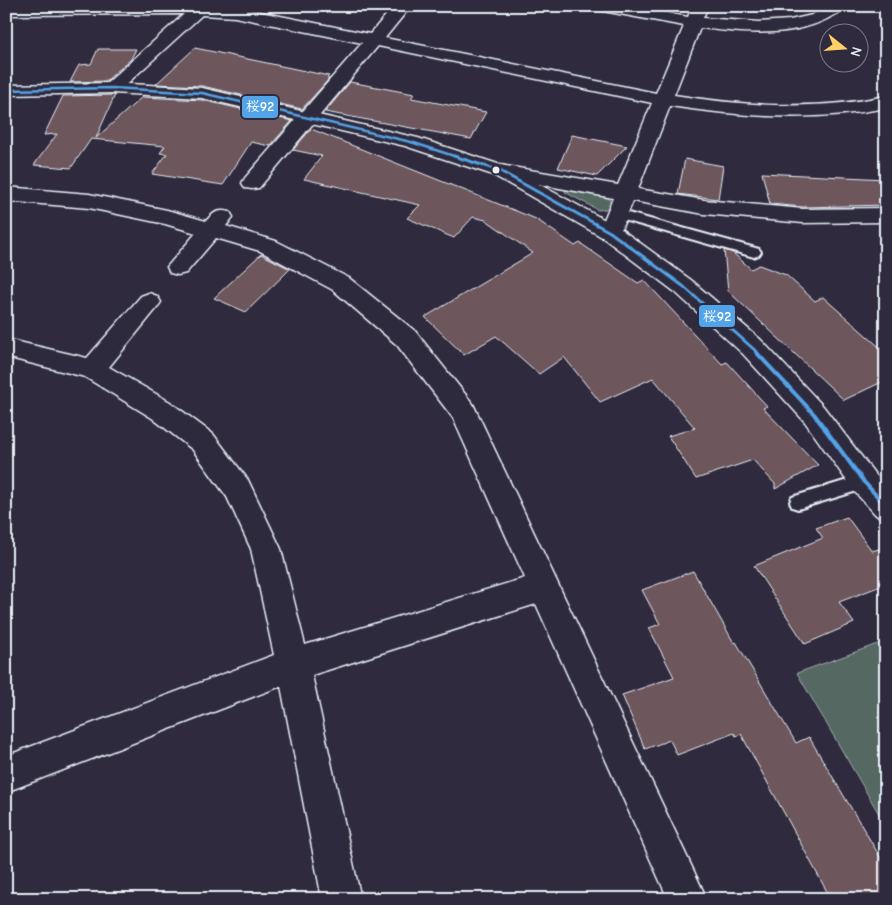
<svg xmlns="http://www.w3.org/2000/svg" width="892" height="905" font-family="'Comic Neue','Klee One',sans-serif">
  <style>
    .green { fill: #556862; stroke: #9eacad }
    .building { fill: #6d565c; stroke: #e8f1f8 }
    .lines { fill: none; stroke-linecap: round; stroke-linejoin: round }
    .lane-casing { stroke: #e8f1f8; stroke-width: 4 }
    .street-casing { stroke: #e8f1f8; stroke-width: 3 }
    .secondary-casing { stroke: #e8f1f8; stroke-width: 3 }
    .lane { fill: #2f2a3d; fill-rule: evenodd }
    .street { fill: #2f2a3d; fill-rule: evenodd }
    .secondary { fill: #2f2a3d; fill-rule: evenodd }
    .bus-1-far2-casing { stroke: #2f2a3d; stroke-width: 5 }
    .bus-1-far1-casing { stroke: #2f2a3d; stroke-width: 6 }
    .bus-1-casing { stroke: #2f2a3d; stroke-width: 8 }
    .bus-1-far2 { stroke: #53a3e8; stroke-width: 2.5 }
    .bus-1-far1 { stroke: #53a3e8; stroke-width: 3 }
    .bus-1 { stroke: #53a3e8; stroke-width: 4 }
    .bus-dot { fill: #e8f1f8; stroke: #2f2a3d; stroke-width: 2 }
    .line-badge { stroke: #2f2a3d; stroke-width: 2 }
    .badge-label { font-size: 14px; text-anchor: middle; font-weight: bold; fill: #fff }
  </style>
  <rect width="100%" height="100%" fill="#2f2a3d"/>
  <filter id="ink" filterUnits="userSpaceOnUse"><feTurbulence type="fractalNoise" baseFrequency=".02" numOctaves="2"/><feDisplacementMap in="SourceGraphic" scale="10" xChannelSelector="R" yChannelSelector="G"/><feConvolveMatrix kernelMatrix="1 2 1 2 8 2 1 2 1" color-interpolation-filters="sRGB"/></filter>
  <g filter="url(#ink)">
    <path class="green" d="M568 187 607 197 611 202 606 209 598 210 565 192Z
      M886 641V826L797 673Z"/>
    <path class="building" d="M195 48 329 76 327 78 329 79 302 109 202 86 156 84Z
      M98 49H136L131 59 106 81 70 82 79 65 91 64Z
      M350 82 414 94 411 98 486 112 471 139 325 112Z
      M115 95 96 138 142 97 202 100 292 121 270 146 251 142 223 185 152 174 167 154 160 153 165 146 91 139 71 168 34 165 57 134 44 135 63 96Z
      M311 129 536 219 575 246 580 243 638 283 644 280 722 364 727 362 767 406 763 408 818 465 775 489V484L753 460 696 479 668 436 695 428 653 378 600 402 564 357 539 374 496 336 464 355 425 317 533 253 486 220 473 217 454 238 407 218 420 205 304 179 322 156 293 150Z
      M572 135 627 146 597 176 558 168Z
      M685 159 723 166 718 199 678 194Z
      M762 173 886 179V205L803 207 770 204Z
      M724 250 733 253 751 269 759 265 786 275 815 301 823 297 886 353V380L844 400 728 291Z
      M261 254 290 269 246 312 214 298Z
      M847 517 872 551 886 547V584L839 602 854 623 805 644 754 566 823 538 816 528Z
      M693 571 734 643 736 642 796 743 809 737 886 867V899H831L741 734 736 736 734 733 677 755 670 740 645 749 622 695 674 677 649 628 660 624 642 590Z"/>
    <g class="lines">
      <defs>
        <path id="lane" d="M617 210 759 249 761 252 759 255 754 257 613 217 611 214Z
          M864 475 870 477 872 482 870 487 798 509 792 507 790 502 792 497Z"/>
        <path id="street" d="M6 6 235 7 370 34 394 6H411L385 38 656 93 684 26 603 11 597 9 595 6H629L688 17 692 6H708L703 18 759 22 790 20 812 15 827 6H847C844 11 839 13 834 15 795 39 743 33 700 28L674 95C745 106 815 111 886 96V108C813 122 742 117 670 106L638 189 704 200 803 209 886 208V222L803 223 704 214 633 201 618 237 610 239 602 237 599 232 613 198 500 177 493 175 490 171 493 167 500 165 618 185 652 103 378 46 259 188 252 189 245 188 242 183 245 178 362 43 235 17 202 15 118 92 112 93 106 92 103 88 106 84 184 14 6 15Z
          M6 187 89 194 167 210 206 221C214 212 218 209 230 212L233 217 226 226 276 241 349 278 415 331 473 404 707 899H668L536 604 312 675 361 899H322L281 686 6 792V756L274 655 251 549 227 497 193 450 152 418 85 377 6 357V339L87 358 141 296 149 293 157 296 161 302 157 308 109 367 170 402 213 434 248 480 281 549 305 645 525 578 453 418 397 345 333 290 260 251 216 238 186 273 178 275 170 273 167 267 196 233 165 224 89 208 6 201Z"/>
        <path id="secondary" d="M112 83 202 88 418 138 507 167 618 227 691 280 761 340 823 406 874 473 886 486V519L876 515 854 491 805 422 743 354 675 292 602 237 493 175 405 146 202 98 112 93 6 95V85Z"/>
      </defs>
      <use href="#lane" class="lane-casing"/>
      <use href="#street" class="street-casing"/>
      <use href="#secondary" class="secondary-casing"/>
      <use href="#lane" class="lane"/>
      <use href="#street" class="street"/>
      <use href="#secondary" class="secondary"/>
      <defs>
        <path id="bus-1-far2" d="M6 90 112 88 202 93 411 142 457 157"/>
        <path id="bus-1-far1" d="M454 156 500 171 610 232 683 286 758 353"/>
        <path id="bus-1" d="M756 352 814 414 864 482 886 506"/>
      </defs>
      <use href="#bus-1-far2" class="bus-1-far2-casing"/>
      <use href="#bus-1-far1" class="bus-1-far1-casing"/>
      <use href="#bus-1" class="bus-1-casing"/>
      <use href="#bus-1-far2" class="bus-1-far2"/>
      <use href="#bus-1-far1" class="bus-1-far1"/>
      <use href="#bus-1" class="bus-1"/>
    </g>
  </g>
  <circle class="bus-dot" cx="496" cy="170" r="4.5"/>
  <g class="line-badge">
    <rect x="241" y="95" width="38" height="24" rx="5" fill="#53a3e8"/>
    <rect x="698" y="304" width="38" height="24" rx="5" fill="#53a3e8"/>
  </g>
  <g class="badge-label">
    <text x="260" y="111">桜92</text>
    <text x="717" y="321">桜92</text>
  </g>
  <rect width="892" height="905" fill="none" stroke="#2f2a3d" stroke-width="25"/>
  <rect x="12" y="12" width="867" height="880" fill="none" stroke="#e8f1f8" stroke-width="2" filter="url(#ink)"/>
  <g transform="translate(844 48) rotate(107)"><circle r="24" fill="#2f2a3d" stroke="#797a88"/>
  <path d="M0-4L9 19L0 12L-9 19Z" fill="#ffd166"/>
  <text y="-8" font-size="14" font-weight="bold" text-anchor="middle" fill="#e8f1f8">N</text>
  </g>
</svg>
